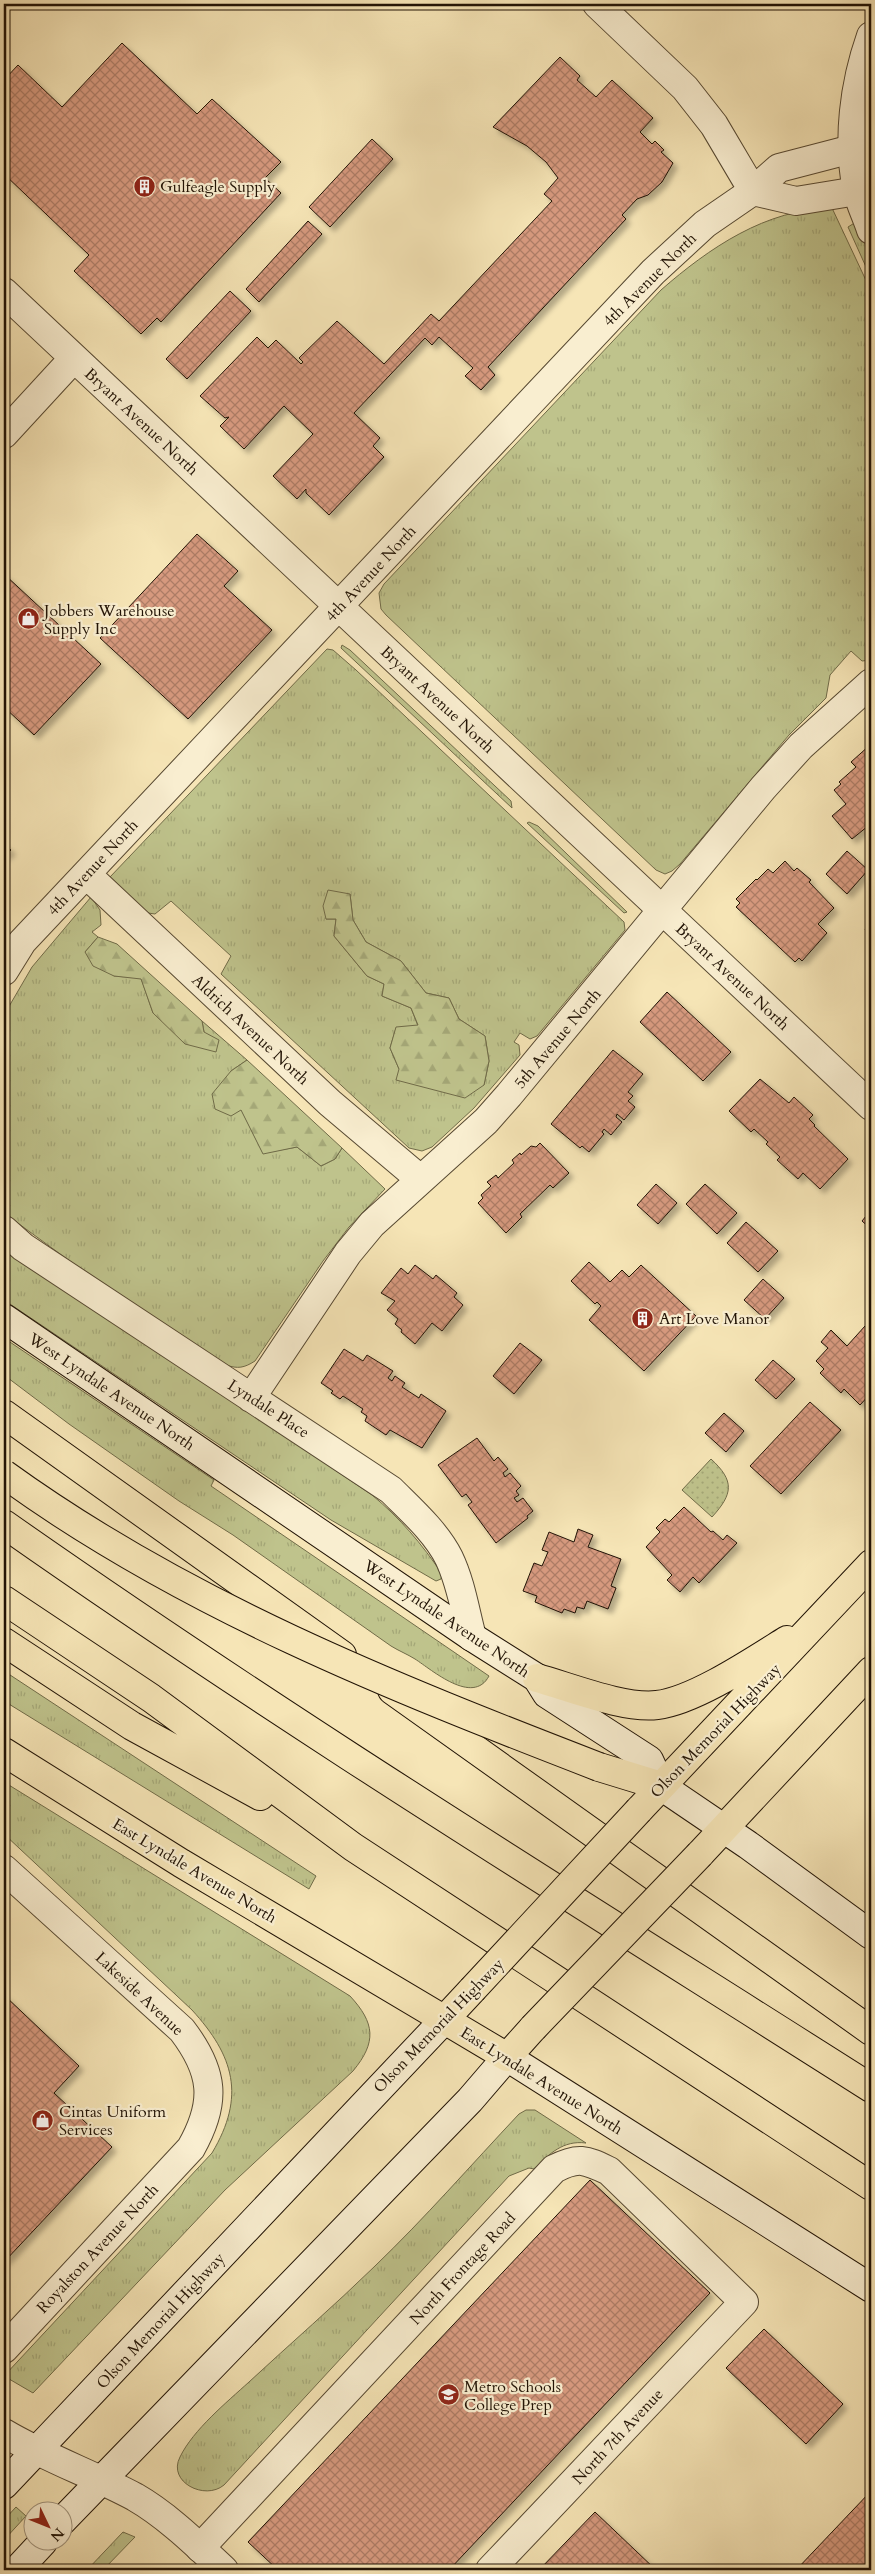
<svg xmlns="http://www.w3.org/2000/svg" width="875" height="2574" font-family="Cardo,serif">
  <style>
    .grass { fill: url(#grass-tufts); stroke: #706b48; fill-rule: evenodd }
    .forest { fill: url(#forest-firs); stroke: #706b48 }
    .park { fill: url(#park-dots); stroke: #706b48 }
    .building { fill: url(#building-cross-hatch); stroke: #211305; filter: url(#shadow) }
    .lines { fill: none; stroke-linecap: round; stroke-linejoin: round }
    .minor-casing { stroke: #564831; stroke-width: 30 }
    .tertiary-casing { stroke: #564831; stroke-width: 30 }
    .secondary-casing { stroke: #211305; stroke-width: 30 }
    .primary-casing { stroke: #211305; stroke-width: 30 }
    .motorway-casing { stroke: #211305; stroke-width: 30 }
    .minor { stroke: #f9eed0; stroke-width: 28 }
    .tertiary { stroke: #f9eed0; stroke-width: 28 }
    .secondary { stroke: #f9eed0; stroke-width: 28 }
    .primary { stroke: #f6e5b6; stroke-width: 28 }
    .motorway { stroke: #f6e5b6; stroke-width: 28 }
    .primary-bridge-casing { stroke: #211305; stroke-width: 30; stroke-linecap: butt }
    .motorway-bridge-casing { stroke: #211305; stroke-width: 30; stroke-linecap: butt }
    .primary-bridge { stroke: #f6e5b6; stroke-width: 28 }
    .motorway-bridge { stroke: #f6e5b6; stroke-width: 28 }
    .labels { text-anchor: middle; stroke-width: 4.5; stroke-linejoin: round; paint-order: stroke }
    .poi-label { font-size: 16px; fill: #211305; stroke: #f9eed0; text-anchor: start }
    .street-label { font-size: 16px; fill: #211305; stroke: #f9eed0 }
  </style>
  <defs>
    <pattern id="grass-tufts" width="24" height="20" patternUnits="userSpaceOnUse" patternTransform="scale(1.25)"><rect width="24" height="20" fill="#bfc38c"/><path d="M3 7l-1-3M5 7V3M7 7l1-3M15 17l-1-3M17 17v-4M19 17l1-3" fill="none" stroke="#a4a777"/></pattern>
    <pattern id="forest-firs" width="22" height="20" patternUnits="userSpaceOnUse" patternTransform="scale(1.25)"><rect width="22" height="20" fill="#bfc38c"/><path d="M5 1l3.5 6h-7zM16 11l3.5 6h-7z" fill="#a4a777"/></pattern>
    <pattern id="park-dots" width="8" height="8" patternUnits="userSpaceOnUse" patternTransform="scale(1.25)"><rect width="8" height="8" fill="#bfc38c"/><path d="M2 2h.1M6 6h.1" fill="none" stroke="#a4a777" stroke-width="1.8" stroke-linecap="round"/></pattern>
    <pattern id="building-cross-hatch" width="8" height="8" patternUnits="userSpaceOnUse" patternTransform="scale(1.25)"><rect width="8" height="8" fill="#d6997e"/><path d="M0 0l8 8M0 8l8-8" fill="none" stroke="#ad7c65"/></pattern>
    <filter id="shadow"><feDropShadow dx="4.5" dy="4.5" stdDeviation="2.5" flood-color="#0004"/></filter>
  </defs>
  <rect width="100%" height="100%" fill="#f6e5b6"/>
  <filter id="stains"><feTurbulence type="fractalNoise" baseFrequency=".004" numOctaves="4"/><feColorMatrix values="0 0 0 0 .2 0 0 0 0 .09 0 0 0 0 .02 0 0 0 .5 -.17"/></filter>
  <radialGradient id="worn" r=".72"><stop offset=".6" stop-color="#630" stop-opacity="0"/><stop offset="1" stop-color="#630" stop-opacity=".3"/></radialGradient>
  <path class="grass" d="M832 208 871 291V660L862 661 851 651 830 675 826 698 789 735 680 864 672 871 665 874 656 870 386 615 381 609 379 593 384 584 661 290C709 248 766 209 832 208Z
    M856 222 871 250V278L848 227Z
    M342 645 350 650 511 801 512 808 341 648Z
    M327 649 333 650 356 670 624 922 625 930 537 1036 530 1039 520 1033 514 1042 519 1045 520 1055 474 1108 432 1147 422 1151 409 1148 221 974 231 956 171 901 155 914 148 913 110 877ZM350 894 353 920 366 942 401 961 426 993 449 998 459 1019 485 1036 489 1061 484 1085 399 1069 390 1048 396 1028 418 1026 411 1008 382 996 384 984 367 976 334 936 336 919H326Z
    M529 822 538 826 627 912 624 913 527 823Z
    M91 897 100 910 101 925 92 932 98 937 85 952 114 976 141 978 153 1013 204 1032 202 1021 247 1060 231 1071 241 1109 263 1153 297 1147 321 1166 335 1159 342 1148 385 1189 349 1227 323 1261 255 1361C244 1368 238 1369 226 1365L93 1278 4 1213V1015L32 967Z
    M4 1246 372 1495C400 1518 422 1544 442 1574L441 1579 436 1581 331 1520 4 1300Z
    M4 1338 214 1480 211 1486 489 1676C473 1706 432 1670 415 1659 407 1654 399 1651 391 1646L233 1535 179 1501 69 1424 4 1375Z
    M4 1671 316 1876 309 1889 4 1701Z
    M4 1782 350 1996C375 2023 377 2042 353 2071L225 2190 33 2393 4 2376 212 2153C246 2096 234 2056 192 2010L4 1834Z
    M526 2110H535L586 2143C563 2140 549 2154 534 2169L529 2168 509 2176 224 2485C205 2501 167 2482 180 2457 193 2430 227 2402 249 2382 291 2343 334 2306 375 2266 425 2218 471 2165 519 2114Z
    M16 2507 26 2516 4 2540V2520Z
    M123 2532 135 2537 103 2570H87Z"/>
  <path class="forest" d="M328 890 350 894 353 920 366 942 401 961 426 993 449 998 459 1019 485 1036 489 1061 484 1085 465 1098 396 1080 399 1069 390 1048 396 1027 418 1025 411 1008 382 996 384 984 367 976 334 936 336 919H326L323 906Z
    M98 937 117 944 202 1021 204 1032 219 1040 216 1052 185 1044 153 1013 141 979 114 976 93 966 85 952Z
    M247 1060 342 1148 335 1159 321 1166 297 1147 263 1154 241 1110 231 1116 215 1109 212 1094 231 1071Z"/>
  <path class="park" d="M871 86V173L867 137Z
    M711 1459C735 1481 733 1494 712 1517L682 1490Z"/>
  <path class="building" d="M122 43 197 114 212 99 281 162 265 178 281 193 161 322 157 318 141 334 74 271 89 255 4 174V80L18 65 62 107Z
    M560 57 580 76 577 80 596 97 612 80 653 118 640 132 652 144 655 141 664 150 661 152 673 163 662 182 648 195 637 199 622 215 626 219 488 367 495 375 481 390 465 376 473 368 439 337 432 345 425 338 354 413 380 438 373 446 384 457 329 515 306 493V489L297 499 273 476 313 434 284 406 244 449 220 426 229 417 225 418 200 396 257 337 268 348 276 340 301 364 303 362 299 358 337 321 384 364 431 314 439 321 552 201 544 194 558 178 546 162 527 146 493 127Z
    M372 139 393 159 330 227 309 207Z
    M308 221 322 234 259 302 246 289Z
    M230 291 251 311 187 379 166 359Z
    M197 534 238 571 224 586 272 630 188 719 100 638Z
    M4 574 101 664 34 735 4 707Z
    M870 745 871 817 865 822 868 826 852 839 832 816 846 804 834 790 841 784 839 782 856 767 851 762Z
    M4 844 11 850 4 857Z
    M847 851 868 870 847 894 826 874Z
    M785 861 794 871 797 868 811 880 809 882 834 908 818 924 827 933 802 961 799 958 795 962 736 907 740 903 736 899 756 879 757 880 768 869 773 873Z
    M871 920V935L865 930Z
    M667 992 731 1052 703 1081 640 1022Z
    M613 1050 643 1074 628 1092 633 1096 628 1101 635 1107 624 1120 617 1114 616 1117 622 1122 611 1135 604 1129 602 1132 604 1134 589 1152 582 1146 580 1148 551 1124Z
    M760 1079 789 1103 794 1097 813 1115 809 1119 815 1125 814 1126 848 1159 820 1189 803 1173 798 1179 777 1160 780 1157 766 1144 768 1142 754 1129 751 1132 729 1111Z
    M540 1143 569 1173 553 1188 550 1185 520 1214 522 1217 506 1233 478 1203 483 1198 481 1195 491 1186 487 1182 496 1175 498 1178 514 1163 512 1160 520 1153 521 1155 531 1146 536 1147Z
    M656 1184 677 1203 658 1224 637 1205Z
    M705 1184 737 1213 717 1234 686 1204Z
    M871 1210V1229L862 1221Z
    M746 1222 778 1251 758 1272 727 1243Z
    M589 1262 610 1282 622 1270 629 1277 641 1265 696 1316 644 1371 589 1320 601 1306 597 1302 595 1304 571 1281Z
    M415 1265 433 1279 436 1275 457 1293 454 1297 463 1305 442 1331 432 1323 415 1344 401 1332 402 1330 395 1324 398 1319 387 1310 395 1301 381 1293 401 1268 408 1274Z
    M763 1279 784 1298 765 1319 744 1300Z
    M865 1326 871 1332V1393L860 1405 844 1389 841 1393 820 1373 824 1369 816 1361 828 1348 821 1342 831 1330 847 1346Z
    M520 1343 542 1360 514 1394 493 1376Z
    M344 1349 363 1361 367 1355 393 1371 388 1378 392 1381 395 1376 405 1383 402 1387 419 1398 421 1394 446 1411 422 1448 390 1430 386 1435 365 1421 367 1416 361 1412 363 1409 343 1396 340 1399 331 1393 333 1391 321 1383Z
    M773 1360 795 1379 776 1399 755 1380Z
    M810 1402 841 1430 781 1494 750 1466Z
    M724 1413 744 1431 726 1452 705 1433Z
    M477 1438 494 1461 498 1457 508 1469 503 1473 505 1477 510 1473 521 1486 516 1491 519 1495 514 1498 517 1502 523 1498 533 1511 527 1516 528 1518 496 1543 468 1505 472 1502 466 1494 462 1497 438 1465Z
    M684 1507 711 1532 713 1531 723 1540 727 1535 737 1543 699 1583 693 1577 680 1592 667 1580 672 1575 646 1547 660 1532 656 1528 665 1519 669 1522Z
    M578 1529 593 1535 588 1547 621 1559 611 1586 616 1588 608 1609 587 1601 584 1609 577 1607 575 1613 564 1609 562 1613 535 1602 537 1596 523 1591 534 1563 542 1566 548 1552 542 1550 549 1532 574 1542Z
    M4 1995 79 2066 54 2093 112 2147 4 2262Z
    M590 2180 710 2293 449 2570H278L248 2542Z
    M764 2329 843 2404 806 2444 726 2368Z
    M871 2491V2570H796Z
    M595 2512 656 2570H539Z"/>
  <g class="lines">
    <defs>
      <path id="minor" d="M597 4 685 88 714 125 753 191
        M753 191 796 201 857 191
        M4 292 871 1106
        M4 434 74 358
        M86 874 330 1103 420 1179
        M4 971 22 942 653 272 705 224 753 191 779 168 852 149
        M4 1230 23 1247 391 1490C411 1510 436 1532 449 1558 461 1583 465 1611 472 1637
        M251 1398 348 1253 372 1224 486 1121 509 1095 763 788 801 746 871 683
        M4 1869 182 2030C214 2072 217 2102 191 2148L4 2349
        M200 2548 554 2169C579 2156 586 2160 609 2171L744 2302 490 2570"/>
      <path id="tertiary" d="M871 36C854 84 847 140 857 190 860 204 867 217 871 230
        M4 2433C46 2458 92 2474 135 2497 168 2516 197 2545 224 2570"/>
      <path id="secondary" d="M4 1318 472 1637 537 1678 547 1694 649 1760 661 1786 748 1845 871 1935
        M4 2485 445 2019
        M62 2521 470 2100 507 2057 871 2288
        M17 2570 43 2542"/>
      <path id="primary" d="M537 1678C570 1687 624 1709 657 1705 694 1701 755 1660 787 1640
        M4 1752 181 1863 507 2057 533 2028
        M639 1810 871 1564
        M700 1854 871 1671
        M445 2019 472 1990"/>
      <path id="motorway" d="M4 1414 342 1655
        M4 1524C286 1722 580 1903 871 2088
        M4 1600 151 1698 353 1847 871 2186
        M4 1642 132 1726 260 1796
        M392 1690 871 2031
        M599 1767 661 1786"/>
    </defs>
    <use href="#minor" class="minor-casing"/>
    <use href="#tertiary" class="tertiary-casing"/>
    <use href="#secondary" class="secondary-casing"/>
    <use href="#primary" class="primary-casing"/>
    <use href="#motorway" class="motorway-casing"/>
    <use href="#minor" class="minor"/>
    <use href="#tertiary" class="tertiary"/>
    <use href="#secondary" class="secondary"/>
    <use href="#primary" class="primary"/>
    <use href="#motorway" class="motorway"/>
    <defs>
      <path id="primary-bridge" d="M472 1990 639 1810
        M533 2028 700 1854"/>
      <path id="motorway-bridge" d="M4 1474C185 1605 392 1687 599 1767"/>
    </defs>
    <use href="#primary-bridge" class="primary-bridge-casing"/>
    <use href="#motorway-bridge" class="motorway-bridge-casing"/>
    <use href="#primary-bridge" class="primary-bridge"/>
    <use href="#motorway-bridge" class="motorway-bridge"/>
  </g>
  <defs>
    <symbol id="building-disc" viewBox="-11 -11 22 22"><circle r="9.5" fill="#8f2418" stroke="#f9eed0"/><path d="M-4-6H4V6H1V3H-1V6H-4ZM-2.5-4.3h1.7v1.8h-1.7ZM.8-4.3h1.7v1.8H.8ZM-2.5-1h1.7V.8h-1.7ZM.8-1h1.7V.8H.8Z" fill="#fff"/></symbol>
    <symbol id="shop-disc" viewBox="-11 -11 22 22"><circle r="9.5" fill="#8f2418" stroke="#f9eed0"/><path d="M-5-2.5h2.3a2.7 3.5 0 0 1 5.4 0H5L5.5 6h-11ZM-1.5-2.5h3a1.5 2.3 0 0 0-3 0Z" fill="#fff"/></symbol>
    <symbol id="school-disc" viewBox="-11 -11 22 22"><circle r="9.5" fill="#8f2418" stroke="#f9eed0"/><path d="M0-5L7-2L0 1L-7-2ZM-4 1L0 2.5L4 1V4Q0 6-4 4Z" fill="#fff"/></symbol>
  </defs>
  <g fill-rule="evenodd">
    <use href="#building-disc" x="132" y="174" width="25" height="25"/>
    <use href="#shop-disc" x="16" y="606" width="25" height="25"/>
    <use href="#building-disc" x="630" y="1306" width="25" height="25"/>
    <use href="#shop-disc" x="30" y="2108" width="25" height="25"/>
    <use href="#school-disc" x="436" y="2382" width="25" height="25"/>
  </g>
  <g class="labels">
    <g class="poi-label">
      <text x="160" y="192">Gulfeagle Supply</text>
      <text x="44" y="616">Jobbers Warehouse<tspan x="44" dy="18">Supply Inc</tspan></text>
      <text x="659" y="1324">Art Love Manor</text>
      <text x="59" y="2117">Cintas Uniform<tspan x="59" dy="18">Services</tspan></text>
      <text x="464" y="2392">Metro Schools<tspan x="464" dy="18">College Prep</tspan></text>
    </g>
    <g class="street-label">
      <text transform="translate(649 279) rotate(-45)" y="6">4th Avenue North</text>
      <text transform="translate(142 421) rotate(43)" y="6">Bryant Avenue North</text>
      <text transform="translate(370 573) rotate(-47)" y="6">4th Avenue North</text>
      <text transform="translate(438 699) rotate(43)" y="6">Bryant Avenue North</text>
      <text transform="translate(92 867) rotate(-47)" y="6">4th Avenue North</text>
      <text transform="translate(733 976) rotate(43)" y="6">Bryant Avenue North</text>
      <text transform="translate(251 1029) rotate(43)" y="6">Aldrich Avenue North</text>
      <text transform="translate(557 1038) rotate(-50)" y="6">5th Avenue North</text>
      <text transform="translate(112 1391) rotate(34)" y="6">West Lyndale Avenue North</text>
      <text transform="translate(269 1408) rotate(33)" y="6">Lyndale Place</text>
      <text transform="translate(447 1618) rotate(34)" y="6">West Lyndale Avenue North</text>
      <text transform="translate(715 1730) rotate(-46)" y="6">Olson Memorial Highway</text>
      <text transform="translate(195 1870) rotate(31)" y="6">East Lyndale Avenue North</text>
      <text transform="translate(140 1993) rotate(43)" y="6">Lakeside Avenue</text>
      <text transform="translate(438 2025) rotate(-46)" y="6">Olson Memorial Highway</text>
      <text transform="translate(542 2080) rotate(32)" y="6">East Lyndale Avenue North</text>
      <text transform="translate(97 2248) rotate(-47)" y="6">Royalston Avenue North</text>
      <text transform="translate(462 2268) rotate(-47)" y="6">North Frontage Road</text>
      <text transform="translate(160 2320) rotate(-47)" y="6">Olson Memorial Highway</text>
      <text transform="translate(617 2436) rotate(-47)" y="6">North 7th Avenue</text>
    </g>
  </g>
  <rect width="875" height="2574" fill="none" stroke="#f6e5b6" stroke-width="20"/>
  <rect x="5" y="5" width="865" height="2564" fill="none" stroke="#211305" stroke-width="2.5"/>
  <rect x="10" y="10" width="855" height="2554" fill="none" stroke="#211305"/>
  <g transform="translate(48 2526) rotate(133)"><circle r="24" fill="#f9eed0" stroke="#a3967f"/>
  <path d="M0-4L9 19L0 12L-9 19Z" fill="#8f2418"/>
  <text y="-8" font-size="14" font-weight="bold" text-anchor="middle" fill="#211305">N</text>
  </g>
  <rect width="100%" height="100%" filter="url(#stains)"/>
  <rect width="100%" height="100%" fill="url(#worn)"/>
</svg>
